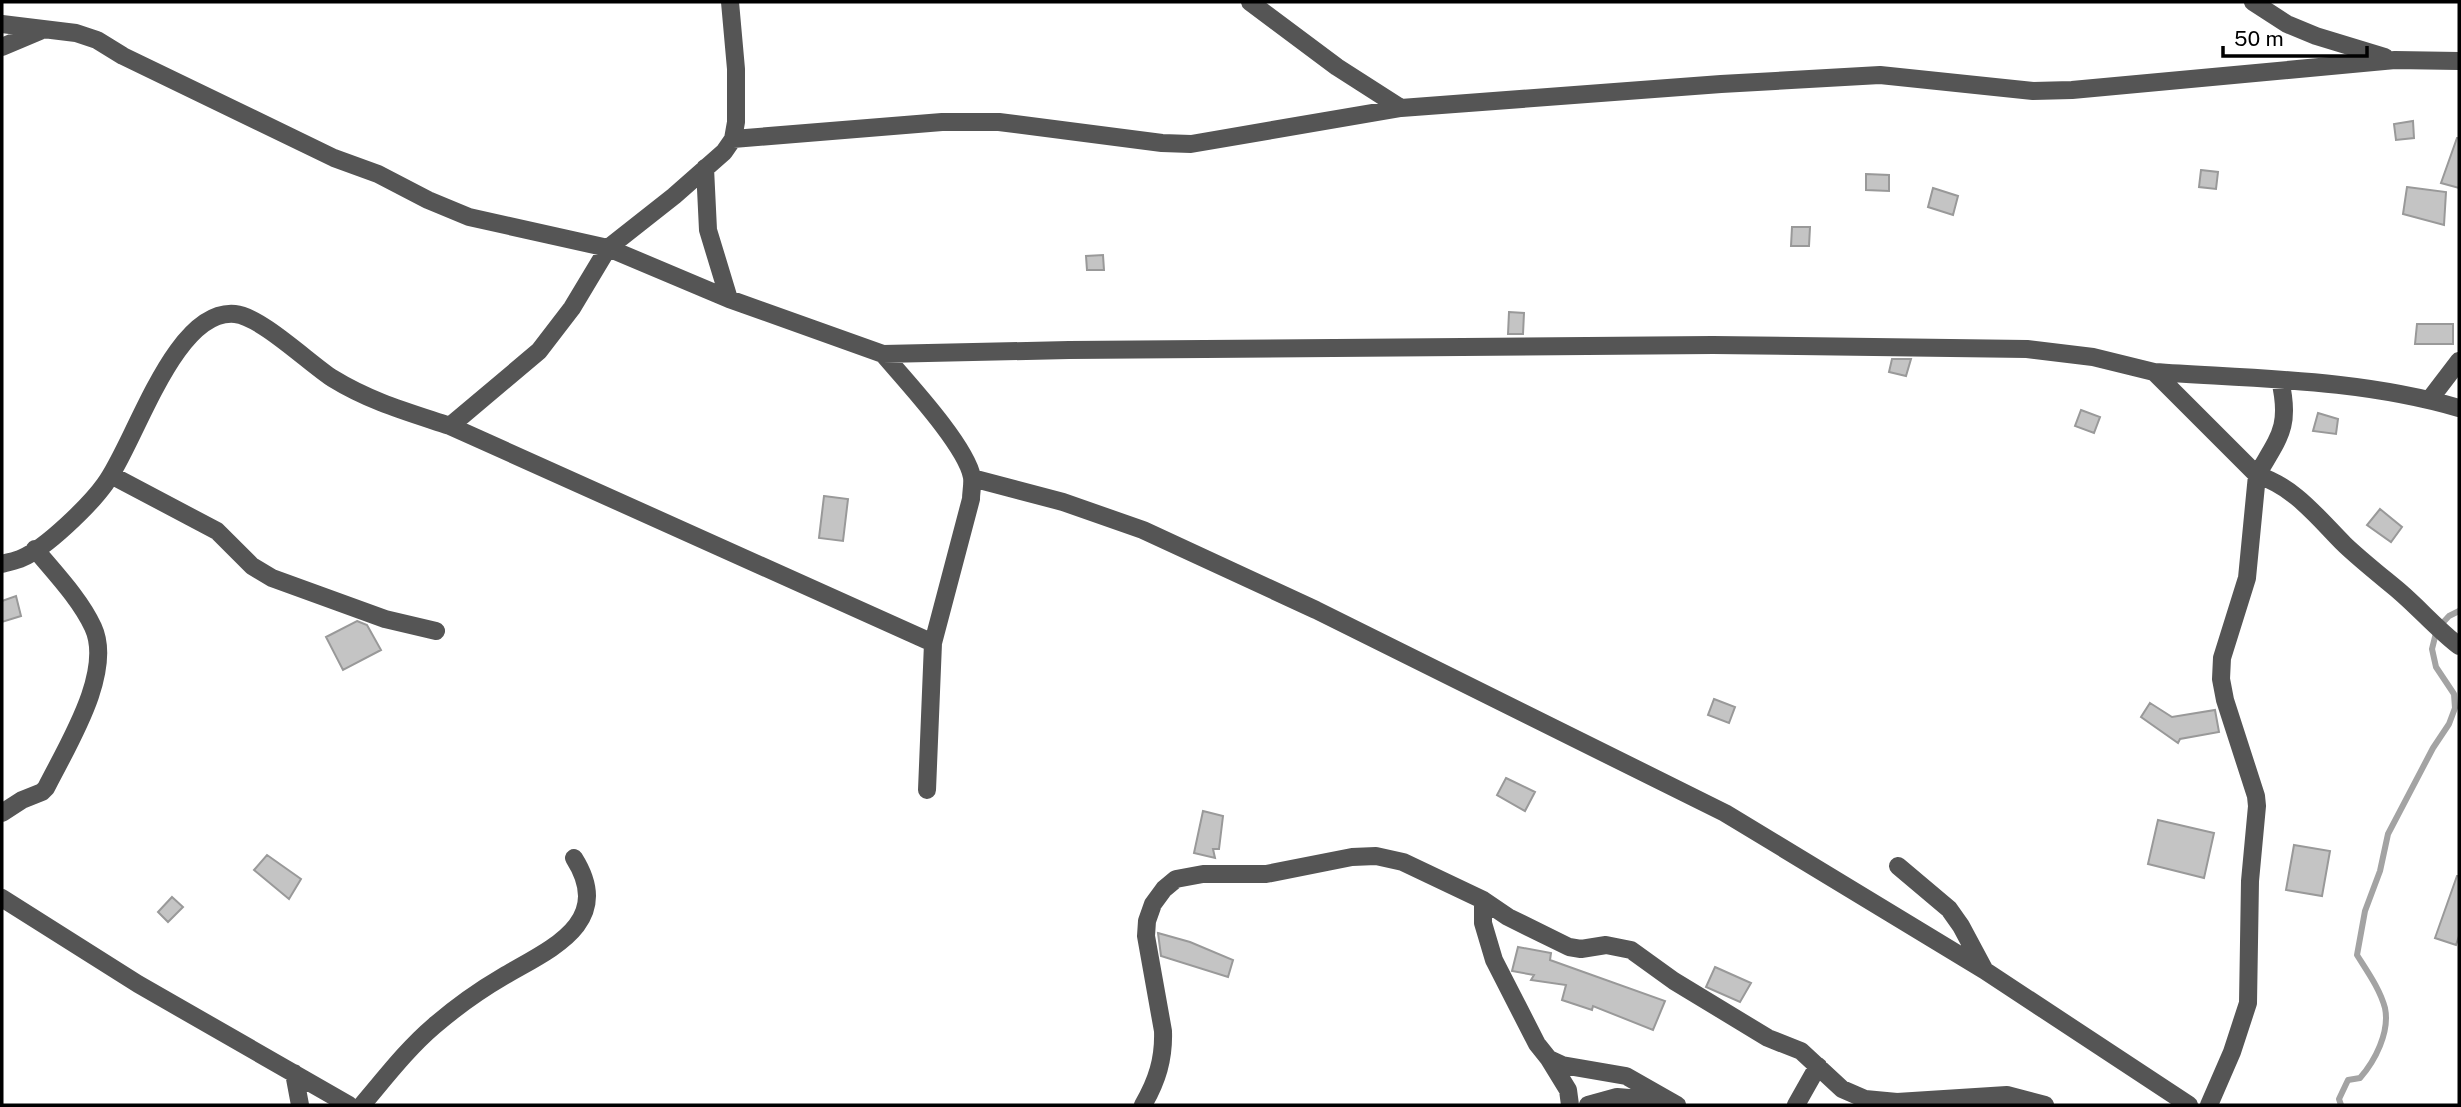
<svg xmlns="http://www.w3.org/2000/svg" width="2461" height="1107" font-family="'Public Sans',sans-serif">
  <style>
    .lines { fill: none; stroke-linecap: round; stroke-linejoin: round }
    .stream { stroke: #a3a3a3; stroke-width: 6 }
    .building { fill: #c4c4c4; stroke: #999; stroke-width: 2 }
    .minor { stroke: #555; stroke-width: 18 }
  </style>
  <rect width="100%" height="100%" fill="#fff"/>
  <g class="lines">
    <path class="stream" d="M2341 1105 2339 1099 2348 1080 2360 1078C2375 1061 2390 1032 2385 1008 2380 989 2367 971 2357 955L2365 911 2380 871 2388 834 2433 748 2449 724 2455 708 2454 694 2436 667 2432 649 2437 629 2449 616 2459 611"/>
  </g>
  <path class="building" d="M2413 121 2414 138 2396 140 2394 124Z
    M2457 138H2459V188L2441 183Z
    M2201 170 2218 172 2216 189 2199 187Z
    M1866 174 1889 175V191L1866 190Z
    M2407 187 2446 192 2444 225 2403 214Z
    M1933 188 1958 196 1953 215 1928 207Z
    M1792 227H1810L1809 246H1791Z
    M1103 255 1104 270H1087L1086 256Z
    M1509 312 1524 313 1523 334H1508Z
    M2417 324H2453V344H2415Z
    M1892 359H1911L1906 376 1889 372Z
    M2081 410 2100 417 2094 433 2075 426Z
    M2318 413 2338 419 2336 434 2313 431Z
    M824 496 848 499 843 541 819 538Z
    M2380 509 2402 527 2391 542 2367 525Z
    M16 596 21 616 2 622V601Z
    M357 621 367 625 381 650 343 670 326 637Z
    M1714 699 1735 707 1729 723 1708 715Z
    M2150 703 2172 717 2215 710 2219 732 2180 739 2178 743 2141 717Z
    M1506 778 1535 792 1525 811 1497 795Z
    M1203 811 1223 816 1219 849H1213L1215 858 1194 853Z
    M2158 820 2214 833 2204 878 2148 864Z
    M2294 845 2330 851 2322 896 2286 890Z
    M267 855 301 879 289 899 254 870Z
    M2457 876H2459V936L2456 945 2435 938Z
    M172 897 183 907 168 922 158 912Z
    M1158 933 1190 942 1233 960 1228 977 1161 956Z
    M1518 947 1551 953 1550 960 1665 1001 1653 1030 1593 1006 1592 1010 1562 1000 1566 985 1531 980 1534 975 1512 971Z
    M1715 967 1751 983 1740 1002 1706 987Z"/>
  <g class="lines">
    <path class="minor" d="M1250 2 1337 67 1401 108
      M2253 2 2287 24 2316 36 2385 57
      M2 24 76 33 97 40 123 56 334 158 378 174 428 200 469 217 608 248 729 299 883 354 1069 350 1713 345 2027 349 2093 357 2154 372 2257 475 2247 578 2222 658 2221 679 2225 700 2256 796 2257 806 2250 881 2248 1003 2232 1052 2209 1105
      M2 47 40 31
      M733 139 942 122H999L1162 143 1191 144 1401 108 1721 84 1880 75 2033 91 2072 90 2395 60 2459 61
      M705 168 708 230 729 299
      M883 354C905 380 966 445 972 477 973 484 971 492 971 499L933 643 927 790
      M2154 372C2256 379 2360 379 2459 408
      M2280 380C2291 427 2279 437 2257 475 2295 487 2318 518 2345 545 2362 561 2381 576 2399 591 2420 609 2437 629 2459 646
      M2430 399 2459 361
      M450 426 539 351 572 308 608 248 674 196 724 152 733 139 736 122V69L730 2
      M111 475 217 531 252 566 272 578 385 619 436 631
      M972 478 1063 502 1143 530 1316 610 1725 813 1984 970 2189 1105
      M2 564C8 562 16 561 22 558 46 548 90 505 105 484 135 444 174 308 235 314 260 316 309 363 332 378 371 402 408 412 450 426L933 643
      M2 813 22 800 42 792 46 788C67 746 114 672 93 627 80 599 55 573 35 549
      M1898 866 1949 909 1961 926 1984 969
      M2 898 138 984 349 1105
      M1483 900V923L1494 960 1537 1044 1549 1059 1562 1065 1626 1076 1677 1105
      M1549 1059 1568 1090 1570 1105
      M294 1073 300 1105
      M362 1105C385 1078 407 1049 434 1026 456 1007 480 990 504 976 550 949 615 923 574 858
      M1143 1105C1157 1081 1164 1059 1163 1031L1146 936 1147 921 1153 904 1164 889 1176 879 1203 874H1266L1352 857 1376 856 1403 862 1483 900 1508 917 1569 947 1581 949 1606 945 1631 950 1674 981 1768 1038 1801 1051 1842 1089 1865 1099 1897 1102 2007 1095 2045 1105
      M1588 1105 1617 1097 1666 1101
      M1796 1105 1818 1066"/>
  </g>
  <rect width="2461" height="1107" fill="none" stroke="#000000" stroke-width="7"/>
  <path d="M2223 46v10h144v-10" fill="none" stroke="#000000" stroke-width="3.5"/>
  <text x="2234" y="46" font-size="21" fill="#000000" stroke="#ffffff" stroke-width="5" paint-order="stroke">50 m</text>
</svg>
